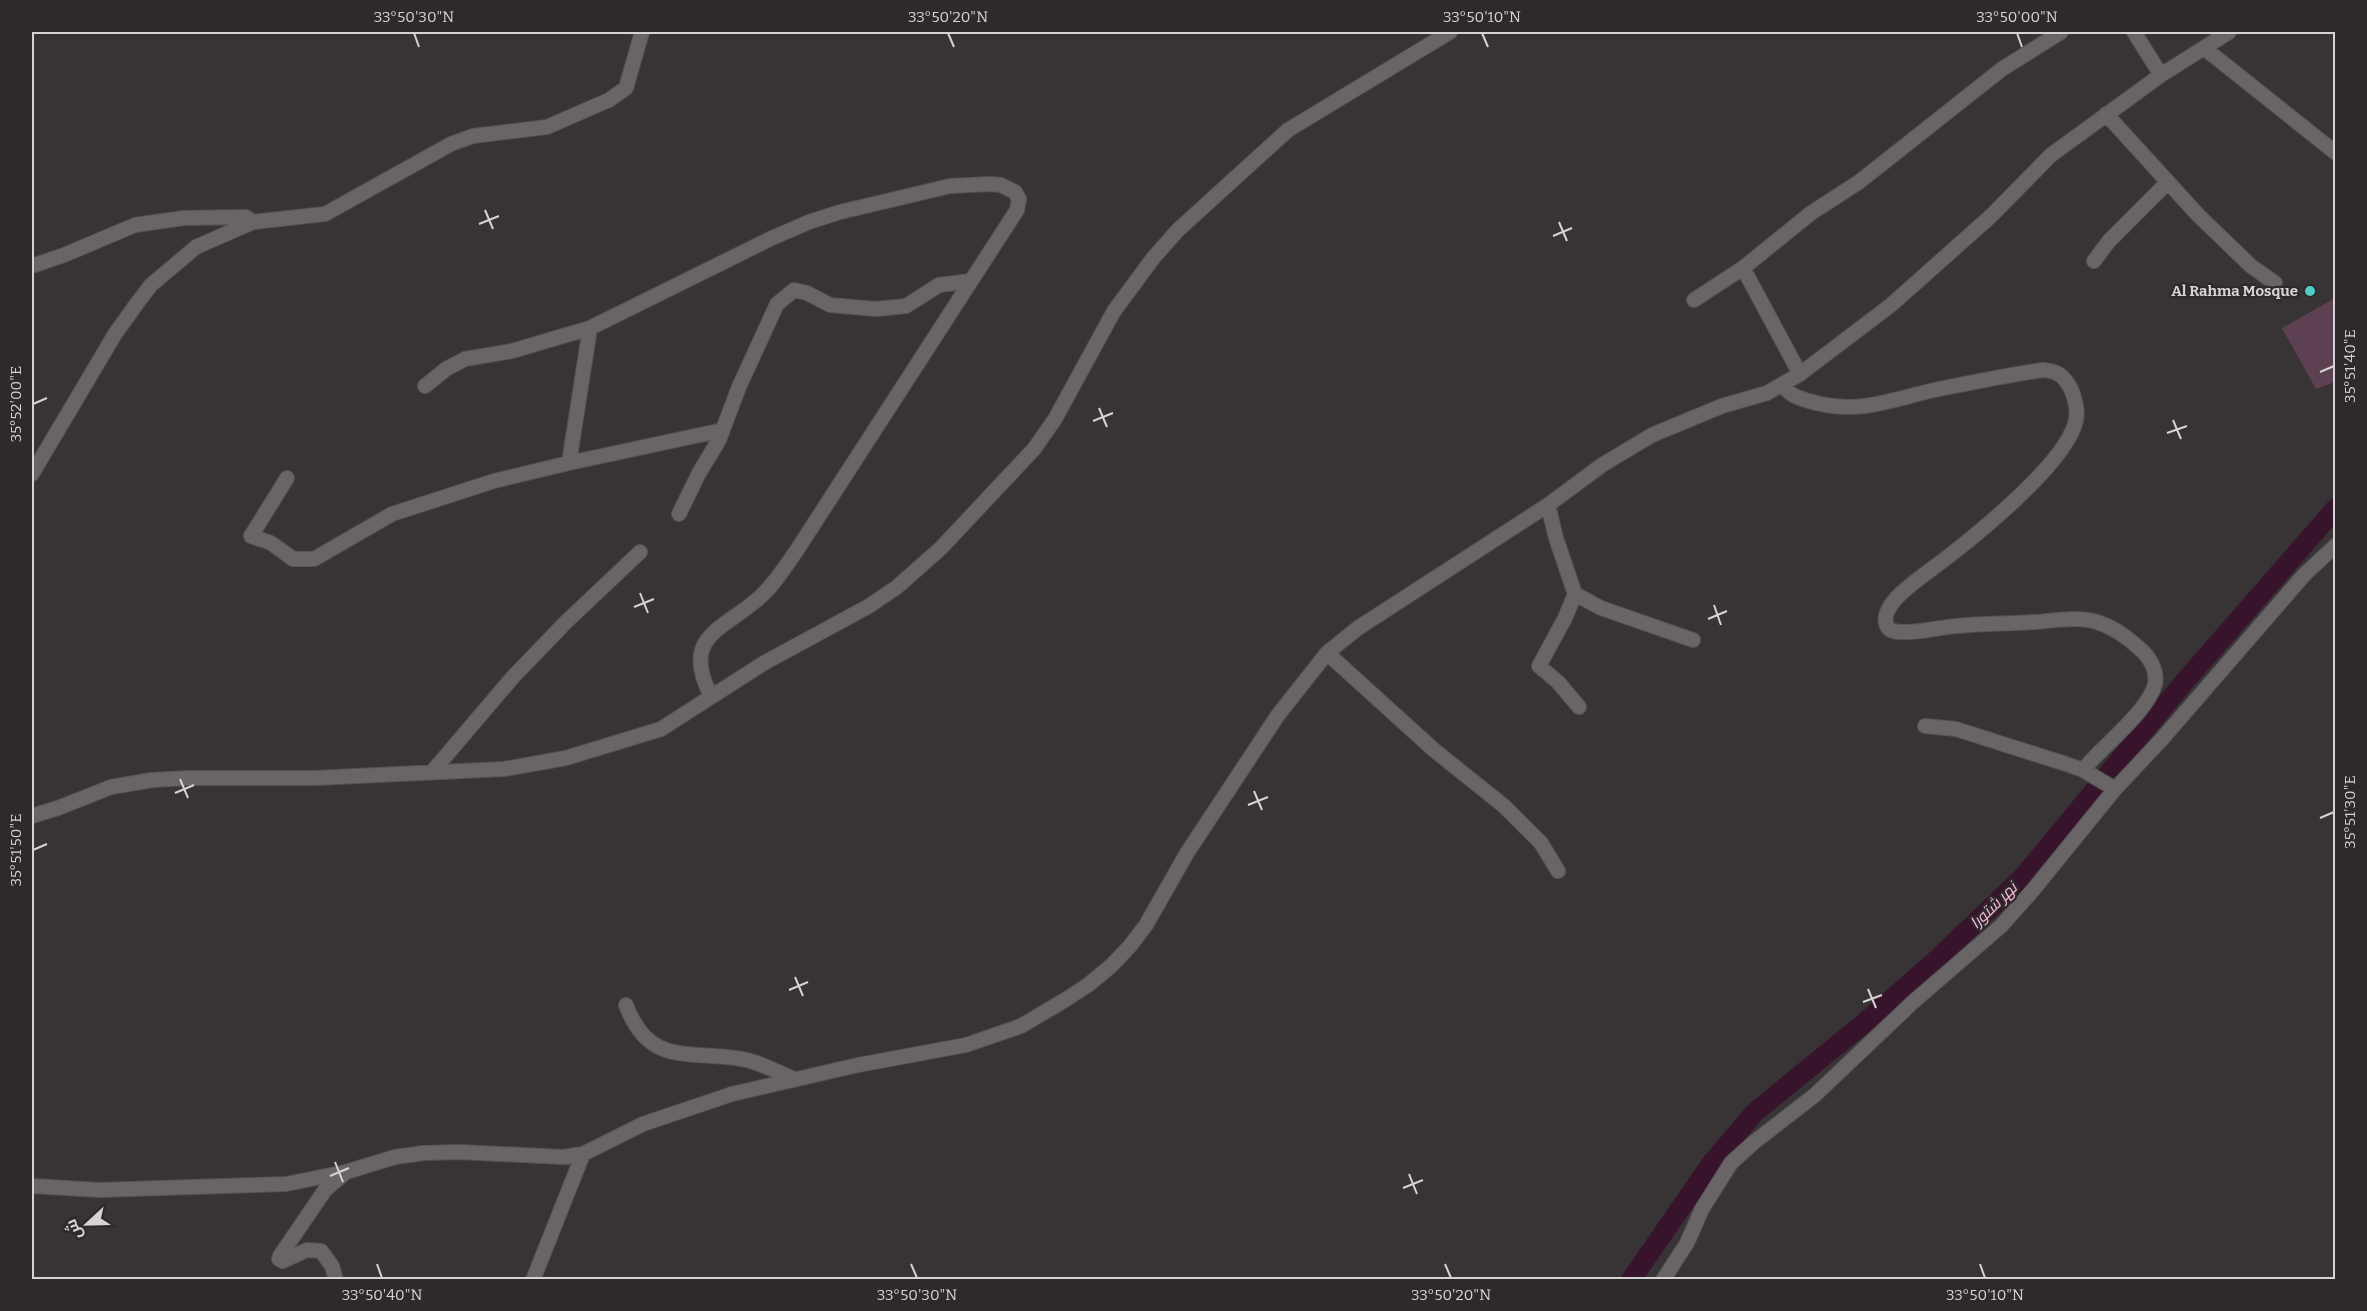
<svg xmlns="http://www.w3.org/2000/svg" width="2367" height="1311" font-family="Bitter,Cairo,serif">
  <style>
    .green { fill: #5d4152 }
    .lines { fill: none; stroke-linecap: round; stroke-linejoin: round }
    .river { stroke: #37142b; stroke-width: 20 }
    .minor-casing { stroke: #565355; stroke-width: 16 }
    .minor { stroke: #696567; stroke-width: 14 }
    .ticks { fill: none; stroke: #d5d3d4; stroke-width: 2 }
    .poi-dot { fill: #53cdca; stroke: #2e2a2c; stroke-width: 2 }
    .labels { text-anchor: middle; stroke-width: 4.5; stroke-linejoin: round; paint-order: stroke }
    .poi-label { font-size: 15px; font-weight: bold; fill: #d5d3d4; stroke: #2e2a2c; text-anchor: end }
    .water-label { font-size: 16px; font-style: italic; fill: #feb8e1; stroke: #2e2a2c }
    .neatline { fill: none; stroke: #d5d3d4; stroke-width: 2 }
    .ticks-label { font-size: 15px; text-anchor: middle; fill: #d5d3d4 }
  </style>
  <rect width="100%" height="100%" fill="#383436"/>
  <path class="green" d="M2335 298V382L2316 389 2282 328Z"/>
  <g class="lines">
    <path class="river" d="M1631 1280 1711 1164 1755 1112 1863 1024 1934 962 2023 877 2185 681 2336 508"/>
    <defs>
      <path id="minor" d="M2134 32 2161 75
        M2204 48 2336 153
        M2106 114 2198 215 2251 266 2275 283
        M2094 261 2109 241 2168 182
        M32 266 64 255 135 225 184 218 246 217 253 222
        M1743 268 1811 213 1859 182 2002 69 2061 32
        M1694 300 1743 268 1800 374
        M1783 385C1791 396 1796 397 1809 401 1859 416 1891 399 1939 389 1974 382 2008 375 2043 370 2058 371 2064 376 2071 389 2075 398 2078 411 2076 420 2067 465 1962 547 1925 574 1913 583 1878 607 1887 626 1890 632 1897 632 1903 632 1921 633 1939 627 1957 626 1983 623 2008 624 2034 622 2055 621 2076 616 2097 622 2113 627 2127 637 2139 648 2149 656 2158 671 2155 684 2148 712 2102 746 2083 770
        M425 386 446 369 465 359 512 351 590 328 772 238 809 222 840 212 950 186 990 184 1001 185 1015 192 1019 199 1017 210 797 550C785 567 774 585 759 598 723 630 680 636 711 696
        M569 463 723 430
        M32 474 115 334 138 302 151 285 196 247 253 222 325 214 451 144 473 136 547 127 609 100 626 88 642 32
        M287 478 251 536 271 543 293 559H314L392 514 494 481 569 463 590 328
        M1548 505 1556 538 1575 594 1601 608 1693 640
        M679 514 699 473 719 440 739 387 777 304 794 290 807 293 830 305 876 309 906 306 939 285 971 281
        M1575 594 1565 618 1539 666 1558 682 1579 707
        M1327 653 1434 750 1504 806 1541 843 1558 871
        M1925 726 1956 729 2063 763 2083 770 2115 789
        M432 772 513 677 565 623 640 552
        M32 816 58 808 111 787 152 780 189 778H315L504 769 566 758 661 729 764 663 869 606 897 587 941 548 1034 449 1055 419 1114 311 1154 257 1178 230 1288 130 1450 32
        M626 1005C649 1067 689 1050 742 1059 760 1062 777 1072 794 1079
        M32 1186 100 1190 286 1184 346 1172 395 1157 424 1153 459 1152 563 1157 583 1154 643 1124 732 1094 858 1065 966 1045 1021 1026 1065 1000 1088 985 1111 966 1130 946 1146 925 1187 853 1278 715 1327 653 1358 628 1548 505 1602 465 1652 435 1722 406 1767 393 1800 374 1891 305 1991 216 2051 155 2161 75 2229 32
        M336 1280 332 1266 321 1251 307 1250 283 1261 279 1259 280 1256 325 1190 345 1173
        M533 1280 583 1154
        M1663 1280 1687 1243 1702 1209 1731 1163 1753 1143 1815 1095 1913 1002 2001 926 2033 890 2115 789 2162 739 2304 575 2336 545"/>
    </defs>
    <use href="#minor" class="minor-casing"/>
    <use href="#minor" class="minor"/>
  </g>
  <path class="ticks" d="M414 33 419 47M948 33 954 47M1482 33 1488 47M2017 33 2022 47M485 210 493 229M1559 222 1567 241M479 224 499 216M1553 236 1572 228M2320 372 2334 366M33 404 47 398M1099 408 1107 427M2173 420 2181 439M1093 421 1113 413M2167 433 2187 426M640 593 648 613M1714 605 1721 625M634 607 654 599M1708 619 1727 611M180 779 188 798M1254 791 1262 810M175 793 194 785M1248 805 1268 797M2320 818 2334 812M33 850 47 844M795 977 803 996M1868 989 1876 1008M789 990 808 982M1863 1002 1882 995M335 1162 343 1182M1409 1174 1417 1194M330 1176 349 1168M1403 1188 1423 1180M377 1264 382 1278M911 1264 917 1278M1445 1264 1451 1278M1980 1264 1985 1278"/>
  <circle class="poi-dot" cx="2310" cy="291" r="6"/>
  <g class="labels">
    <g class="poi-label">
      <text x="2298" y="296">Al Rahma Mosque</text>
    </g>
    <g class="water-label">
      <text transform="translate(1993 905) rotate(-44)" y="6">نهر شتورا</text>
    </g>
  </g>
  <rect width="2367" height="1311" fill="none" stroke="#2e2a2c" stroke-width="66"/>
  <g transform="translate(87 1224) rotate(248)" stroke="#2e2a2c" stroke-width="4.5" paint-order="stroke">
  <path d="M0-4.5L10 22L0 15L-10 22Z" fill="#d5d3d4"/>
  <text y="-9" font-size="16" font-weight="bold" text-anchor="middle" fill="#d5d3d4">ش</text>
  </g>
  <rect x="33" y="33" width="2301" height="1245" class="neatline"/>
  <g class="ticks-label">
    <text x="414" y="22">33°50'30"N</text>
    <text x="948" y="22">33°50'20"N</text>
    <text x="1482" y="22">33°50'10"N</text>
    <text x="2017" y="22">33°50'00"N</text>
    <text transform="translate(2350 366) rotate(-90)" y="5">35°51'40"E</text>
    <text transform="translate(16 404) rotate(-90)" y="5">35°52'00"E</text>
    <text transform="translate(2350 812) rotate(-90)" y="5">35°51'30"E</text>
    <text transform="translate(16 850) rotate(-90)" y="5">35°51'50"E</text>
    <text x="382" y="1300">33°50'40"N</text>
    <text x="917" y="1300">33°50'30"N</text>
    <text x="1451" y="1300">33°50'20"N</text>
    <text x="1985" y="1300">33°50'10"N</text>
  </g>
</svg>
